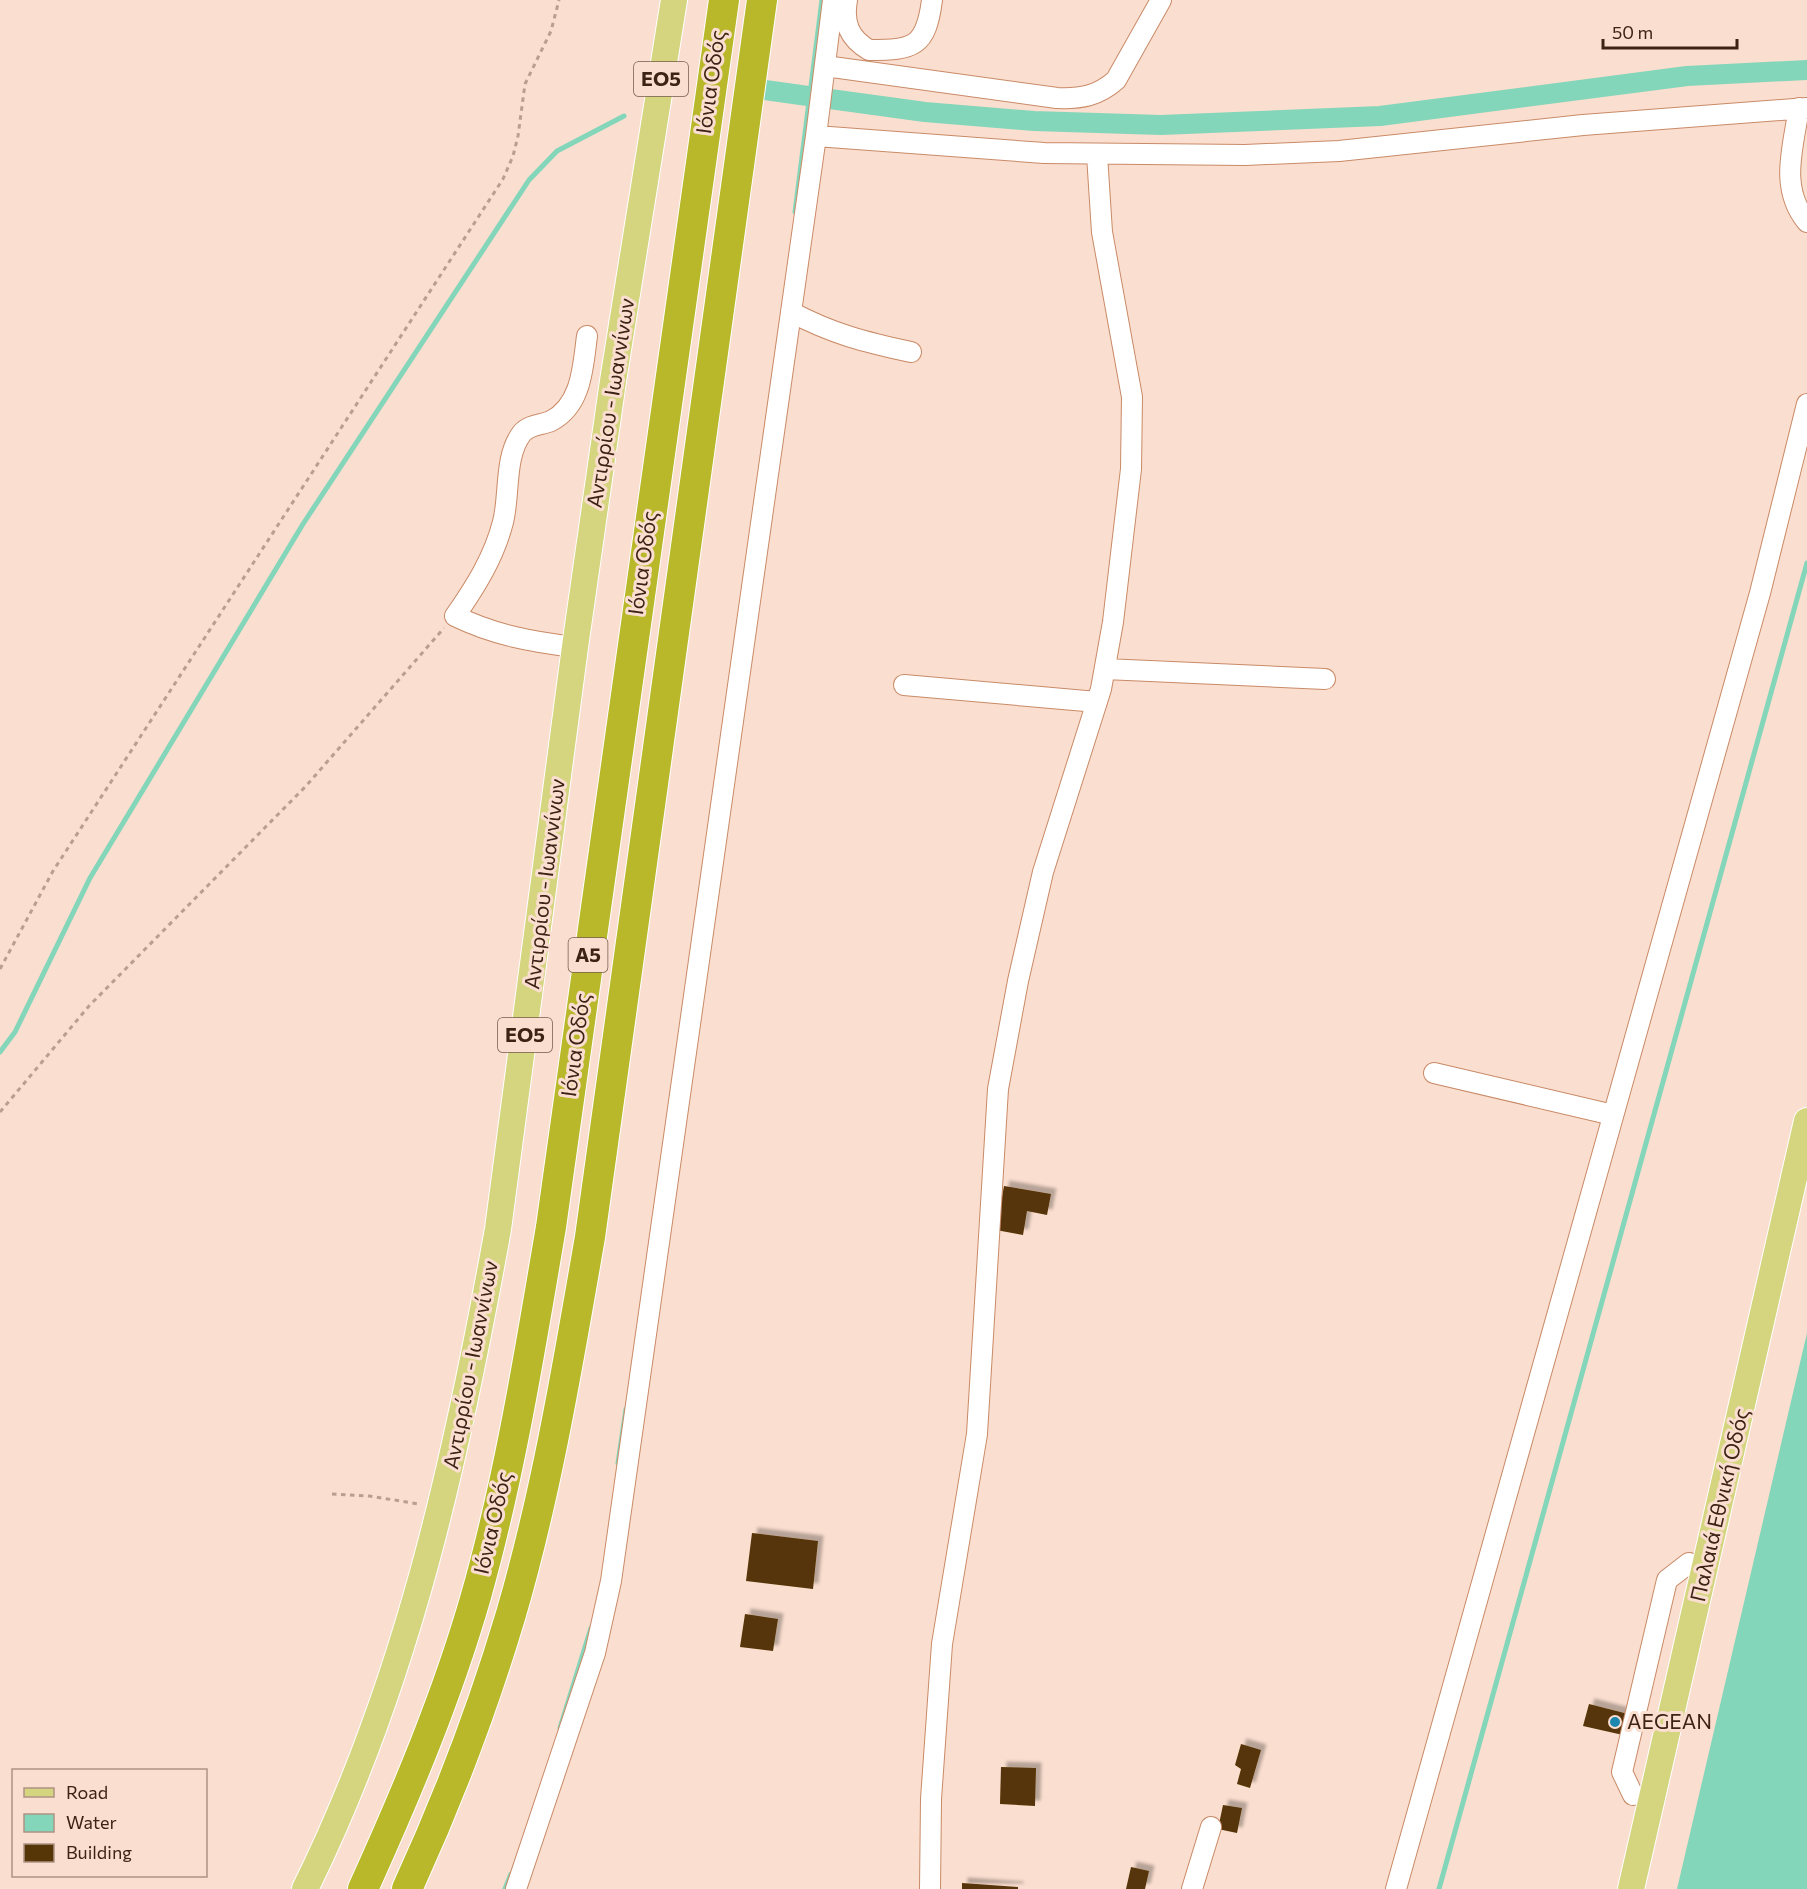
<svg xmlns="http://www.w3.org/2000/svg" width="1807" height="1889" font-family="Commissioner,sans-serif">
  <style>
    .water { fill: #83d6b9 }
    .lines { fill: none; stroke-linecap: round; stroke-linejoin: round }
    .stream { stroke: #83d6b9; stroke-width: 5 }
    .canal { stroke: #83d6b9; stroke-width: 20 }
    .building { fill: #563507; filter: url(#shadow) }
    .minor-casing { stroke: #c98a67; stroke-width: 22 }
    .major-casing { stroke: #fff; stroke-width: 28 }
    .highway-casing { stroke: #fff; stroke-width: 32 }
    .path { stroke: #ba9f90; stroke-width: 3; stroke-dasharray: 4.5 4.5; stroke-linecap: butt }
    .minor { stroke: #fff; stroke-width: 20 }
    .major { stroke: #d5d47f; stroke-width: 26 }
    .highway { stroke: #b9b82a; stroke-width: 30 }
    .poi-dot { fill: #1c87ae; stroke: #fadecf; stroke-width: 2 }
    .labels { text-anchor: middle; stroke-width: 6; stroke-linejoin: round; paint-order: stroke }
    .shield { fill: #fadecf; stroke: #765b4d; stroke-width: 1.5 }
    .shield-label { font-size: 20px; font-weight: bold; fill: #3d2315 }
    .street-label { font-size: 21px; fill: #3d2315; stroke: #fadecf }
    .poi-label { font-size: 21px; fill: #3d2315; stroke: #fadecf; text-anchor: start }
  </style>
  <defs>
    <filter id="shadow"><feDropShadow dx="5.5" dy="-5.5" stdDeviation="1.5" flood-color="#0004"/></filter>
  </defs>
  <rect width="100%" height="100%" fill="#fadecf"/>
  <path class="water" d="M1807 1333V1889H1677Z"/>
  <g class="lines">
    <path class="stream" d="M795 212 822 0
      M0 1052 15 1032 90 878 303 524 529 180 557 151 624 116
      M618 1463 626 1409
      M560 1728 591 1628
      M505 1889 511 1874
      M1439 1889 1807 563"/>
    <path class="canal" d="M765 90 815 97
      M830 99 925 112 1034 121 1161 125 1380 116 1687 76 1807 70"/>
  </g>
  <path class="building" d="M1004 1186 1051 1194 1047 1215 1027 1211 1023 1235 996 1230Z
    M752 1533 818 1541 813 1589 746 1581Z
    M745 1614 778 1619 773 1651 740 1647Z
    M1589 1704 1628 1714 1623 1735 1583 1726Z
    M1241 1744 1261 1750 1250 1788 1237 1784 1241 1769 1235 1765Z
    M1001 1767 1036 1768 1035 1806 1000 1804Z
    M1223 1805 1242 1808 1237 1833 1218 1829Z
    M1131 1867 1149 1871 1145 1889H1126Z
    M962 1883 1018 1887V1889H962Z"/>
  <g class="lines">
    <defs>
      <path id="minor" d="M847 0C843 23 849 38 869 50 914 50 926 47 932 0
        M825 66 1057 98C1081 99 1098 96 1116 80L1161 0
        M1799 108C1793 148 1779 188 1807 222
        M816 136 1044 153 1245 155 1339 151 1583 125 1807 108
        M791 312C833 334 864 342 911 352
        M575 647C532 642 494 635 455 616 476 586 494 557 503 522 510 495 504 456 522 433 530 424 542 425 551 421 582 405 583 366 587 336
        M1105 669 1325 679
        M904 685 1097 702
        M1434 1073 1613 1115
        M1633 1795 1622 1772 1667 1580 1689 1563
        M516 1889 595 1653 611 1581 816 136 833 0
        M930 1889 931 1799 942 1644 977 1434 998 1089 1018 981 1043 872 1101 689 1113 622 1131 469 1132 397 1102 232 1097 155
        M1192 1889 1211 1827
        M1396 1889 1760 593 1807 404"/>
      <path id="major" d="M305 1889C408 1681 457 1456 498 1229L575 647 613 381 674 0
        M1631 1889 1807 1121"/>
      <path id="highway" d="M363 1889C406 1794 447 1697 476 1596 510 1476 530 1350 551 1227L724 0
        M407 1889C448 1800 483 1708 511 1614 547 1491 568 1363 590 1237L762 0"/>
    </defs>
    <use href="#minor" class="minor-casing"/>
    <use href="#major" class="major-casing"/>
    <use href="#highway" class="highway-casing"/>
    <path class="path" d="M0 969 53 871 503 179 513 156 518 136 525 84 551 31 559 0
      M0 1112 89 1006 306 786 444 628
      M332 1494 369 1496 419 1504"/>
    <use href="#minor" class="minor"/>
    <use href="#major" class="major"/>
    <use href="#highway" class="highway"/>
  </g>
  <circle class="poi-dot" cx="1615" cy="1722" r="6"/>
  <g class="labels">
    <g class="shield">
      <rect x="634" y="62" width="54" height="34" rx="4.5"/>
      <rect x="568.5" y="938" width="39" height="34" rx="4.5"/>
      <rect x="498" y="1018" width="54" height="34" rx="4.5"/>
    </g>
    <g class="shield-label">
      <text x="661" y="86">ΕΟ5</text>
      <text x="588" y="962">Α5</text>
      <text x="525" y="1042">ΕΟ5</text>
    </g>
    <g class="street-label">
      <text transform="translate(711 82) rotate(-82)" y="7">Ιόνια Οδός</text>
      <text transform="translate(611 403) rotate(-81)" y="7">Αντιρρίου - Ιωαννίνων</text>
      <text transform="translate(643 563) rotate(-82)" y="7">Ιόνια Οδός</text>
      <text transform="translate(545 884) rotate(-83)" y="7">Αντιρρίου - Ιωαννίνων</text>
      <text transform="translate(576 1045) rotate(-82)" y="7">Ιόνια Οδός</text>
      <text transform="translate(471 1365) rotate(-79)" y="7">Αντιρρίου - Ιωαννίνων</text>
      <text transform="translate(1720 1505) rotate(-77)" y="7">Παλαιά Εθνική Οδός</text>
      <text transform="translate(493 1523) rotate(-77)" y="7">Ιόνια Οδός</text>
    </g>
    <g class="poi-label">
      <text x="1627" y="1729">AEGEAN</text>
    </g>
  </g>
  <rect x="12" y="1769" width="195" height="108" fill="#fadecf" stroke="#ae9385" stroke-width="1.5"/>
  <rect x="24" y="1788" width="30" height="9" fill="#d5d47f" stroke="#ae9385" stroke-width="1.5"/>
  <text x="66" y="1799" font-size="18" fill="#3d2315">Road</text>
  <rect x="24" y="1814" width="30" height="18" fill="#83d6b9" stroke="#ae9385" stroke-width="1.5"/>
  <text x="66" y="1829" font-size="18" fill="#3d2315">Water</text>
  <rect x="24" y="1844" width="30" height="18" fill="#563507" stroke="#ae9385" stroke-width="1.5"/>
  <text x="66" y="1859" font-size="18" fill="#3d2315">Building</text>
  <path d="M1603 39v9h134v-9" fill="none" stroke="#3d2315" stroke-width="3"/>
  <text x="1612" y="39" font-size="18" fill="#3d2315" stroke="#fadecf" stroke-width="4.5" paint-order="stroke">50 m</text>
</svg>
